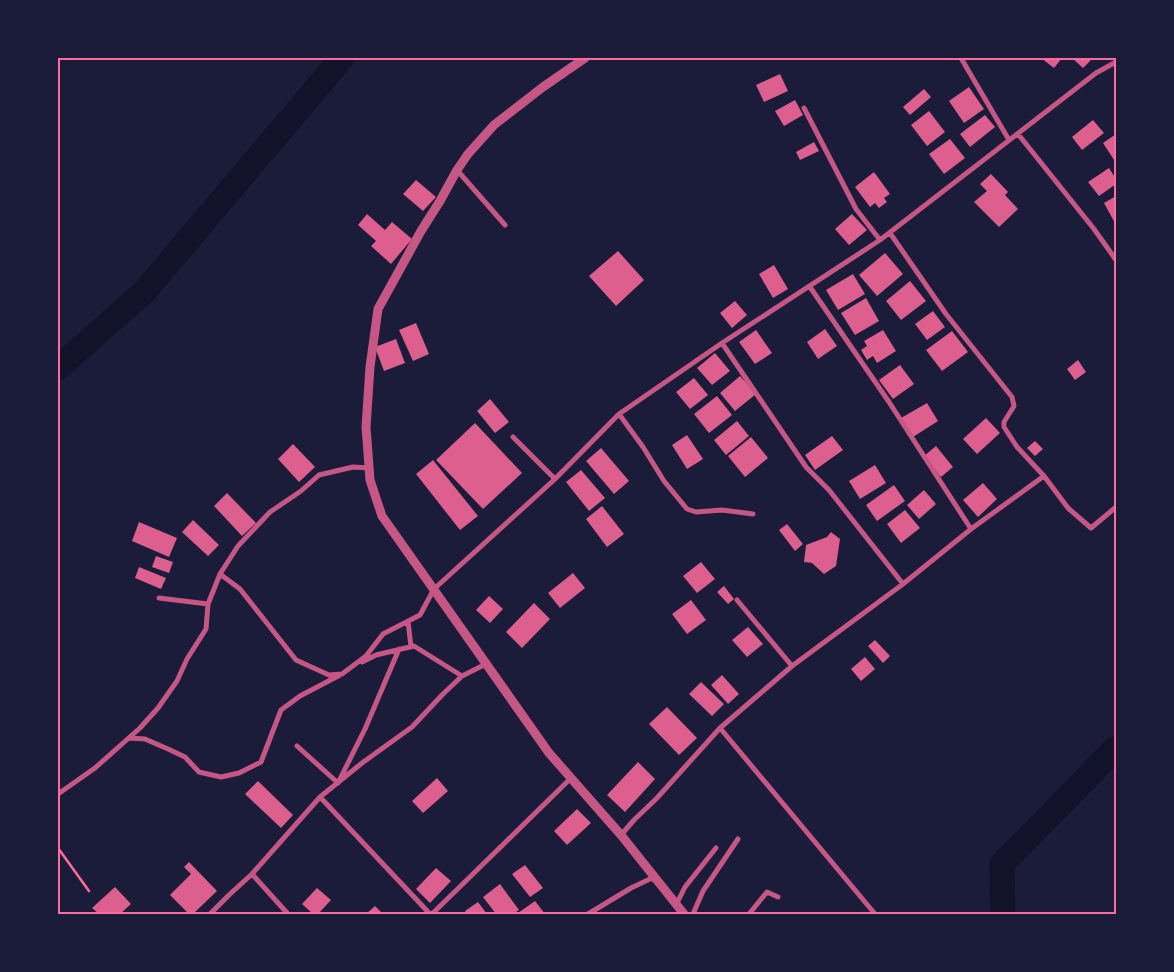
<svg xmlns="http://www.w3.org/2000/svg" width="1174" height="972" font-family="Overpass,sans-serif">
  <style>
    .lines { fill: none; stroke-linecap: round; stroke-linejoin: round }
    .river { stroke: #12122b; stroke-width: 25 }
    .building { fill: #dd5f8e }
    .path { stroke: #ff6b9d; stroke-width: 2.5 }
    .minor { stroke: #c65784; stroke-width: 5 }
    .tertiary { stroke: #c65784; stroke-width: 9 }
    .neatline { fill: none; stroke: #ff6b9d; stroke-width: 2 }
  </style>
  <rect width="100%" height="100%" fill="#1b1b3a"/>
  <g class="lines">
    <path class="river" d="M58 368 144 292 342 58
      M1003 914 1002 864 1116 748"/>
  </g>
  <path class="building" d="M1041 58H1062L1054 68Z
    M1072 58H1093L1083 68Z
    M780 74 788 91 764 102 756 85Z
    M969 87 984 109 964 123 949 101Z
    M924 89 931 97 910 115 903 107Z
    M795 100 803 115 784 126 775 111Z
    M929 111 945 132 927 146 911 125Z
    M985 115 995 127 970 147 960 134Z
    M1093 120 1104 133 1082 150 1072 137Z
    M1116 134V163L1103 143Z
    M950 139 965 158 944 174 929 154Z
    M814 142 819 151 800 160 796 152Z
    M1109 168 1116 179V184L1099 196 1088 182Z
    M874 172 890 194 884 198 887 202 879 208 875 203 870 207 855 187Z
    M991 174 1008 192 1005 195 1018 209 999 227 974 202 987 191 980 184Z
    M416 180 436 197 423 211 403 194Z
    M1116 196V225L1104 203Z
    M367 214 385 230 392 222 412 239 391 264 371 246 376 241 358 225Z
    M852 214 867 230 849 245 835 229Z
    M618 251 644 280 616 306 589 276Z
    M885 253 903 274 877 296 859 275Z
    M774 265 788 289 773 298 759 274Z
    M853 274 865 294 838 310 826 290Z
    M910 281 926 301 901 320 886 301Z
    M866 298 879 321 855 335 841 313Z
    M735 301 747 315 732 328 720 313Z
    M933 311 945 327 927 340 915 324Z
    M416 323 429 354 413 361 399 330Z
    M825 329 837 346 818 359 807 342Z
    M756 330 772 353 755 364 739 342Z
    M883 330 896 351 877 363 873 356 867 360 861 350 867 346 864 341Z
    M952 331 968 352 942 371 926 350Z
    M396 339 405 363 384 371 375 347Z
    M715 353 730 371 712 385 697 368Z
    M1078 360 1086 372 1075 380 1067 369Z
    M900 365 914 384 893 399 879 380Z
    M740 376 756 394 735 411 720 393Z
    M694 378 708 395 690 409 676 392Z
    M717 396 732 415 709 433 694 414Z
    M490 399 509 422 495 433 477 411Z
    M927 403 938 421 913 437 901 418Z
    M986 418 1000 433 977 454 963 439Z
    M737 421 749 436 726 455 714 440Z
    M475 423 522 473 483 509 436 460Z
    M687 435 703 459 687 469 672 445Z
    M832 436 843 450 815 470 805 455Z
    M751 437 768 458 745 477 728 456Z
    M1035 441 1043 449 1035 456 1027 448Z
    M293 444 315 467 299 482 278 459Z
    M936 446 953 467 941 477 924 456Z
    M601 448 629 481 614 494 586 461Z
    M433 460 478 516 460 530 416 474Z
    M875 465 886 483 860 499 849 481Z
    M581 470 605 498 589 511 566 482Z
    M983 483 997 499 978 517 963 500Z
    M894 485 905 501 877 521 866 505Z
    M924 490 936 504 919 519 907 505Z
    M227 493 256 523 242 536 214 506Z
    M602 506 624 534 607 547 586 519Z
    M905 510 920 528 901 543 887 524Z
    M193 520 219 545 208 556 182 532Z
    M139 522 177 538 169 557 132 541Z
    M787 524 803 544 795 551 779 530Z
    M831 532 840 539 836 566 824 574 812 563 804 562 806 545 827 537Z
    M156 556 173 562 169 573 152 567Z
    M701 562 715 579 697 593 683 576Z
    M139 567 166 578 161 589 135 578Z
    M573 573 585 588 560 608 548 593Z
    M724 586 734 599 728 604 717 592Z
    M489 596 503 609 490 623 476 610Z
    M691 600 706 620 687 634 672 614Z
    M534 603 550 619 522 648 506 632Z
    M748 627 763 644 747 657 732 640Z
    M875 640 890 656 883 663 868 646Z
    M865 657 875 669 861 681 851 669Z
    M722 675 739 694 728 704 711 685Z
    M701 682 724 704 712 716 689 694Z
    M667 707 697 738 679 755 649 724Z
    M638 762 655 779 625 812 607 795Z
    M437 778 448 791 423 813 412 801Z
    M258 781 293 815 281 828 245 794Z
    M577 809 591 823 567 845 554 831Z
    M189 862 217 891 193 914H189L170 895 191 874 184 867Z
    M525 865 543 888 530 897 512 874Z
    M436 868 451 881 430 903 416 889Z
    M500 884 519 910 513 914H496L483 897Z
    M115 887 131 904 120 914H99L92 908Z
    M317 888 331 900 318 914H313L302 904Z
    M535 901 545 914H519L518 913Z
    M478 902 487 914H467L465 911Z
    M375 906 383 914H366Z"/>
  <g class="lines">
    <path class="path" d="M58 848 89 891"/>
    <path class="minor" d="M961 58 1009 140
      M804 108 856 209 880 240
      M1018 134 1094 229 1116 260
      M457 170 505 225
      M890 233 946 314 1012 397 1014 406 1004 422V427L1017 447 1044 476 1068 508 1091 528 1116 507
      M810 287 889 402 971 529
      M722 343 806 467 829 490 903 584
      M619 414 643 447 664 481 687 509 696 512 722 510 753 514
      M513 437 555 479
      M220 574 240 589 296 660 329 675 342 674 366 656 383 634 420 615 434 589 555 479 619 414 722 343 880 240 1096 73 1116 62
      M159 598 208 604
      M737 600 792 666
      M408 621 411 647
      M362 662 376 655 414 646 462 676
      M720 728 875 914
      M129 738 145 739 168 749 185 757 199 772 221 777 239 773 261 762 281 710 300 696 340 675
      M297 746 338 783 365 729 399 649
      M58 794 95 768 140 728 158 708 177 681 187 659 206 629 208 604 220 574 238 546 270 512 301 491 319 475 353 467 369 468
      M320 797 430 914
      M621 835 634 820 657 798 720 728 792 666 903 584 971 529 1044 476
      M252 874 288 914
      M676 905 685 887 716 848
      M210 914 230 894 252 874 320 797 362 763 412 727 443 694 462 676 486 664
      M432 914 570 779
      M588 914 631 888 652 878 654 880
      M693 914 703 891 738 839
      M749 914 767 892 778 897"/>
    <path class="tertiary" d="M585 58 543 87 494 125 468 154 457 170 440 201 421 231 378 309 370 367 366 427 370 480 382 516 549 753 621 835 684 914"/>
  </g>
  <rect width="1174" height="972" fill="none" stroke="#1b1b3a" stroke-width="118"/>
  <rect x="59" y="59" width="1056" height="854" class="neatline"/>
</svg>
